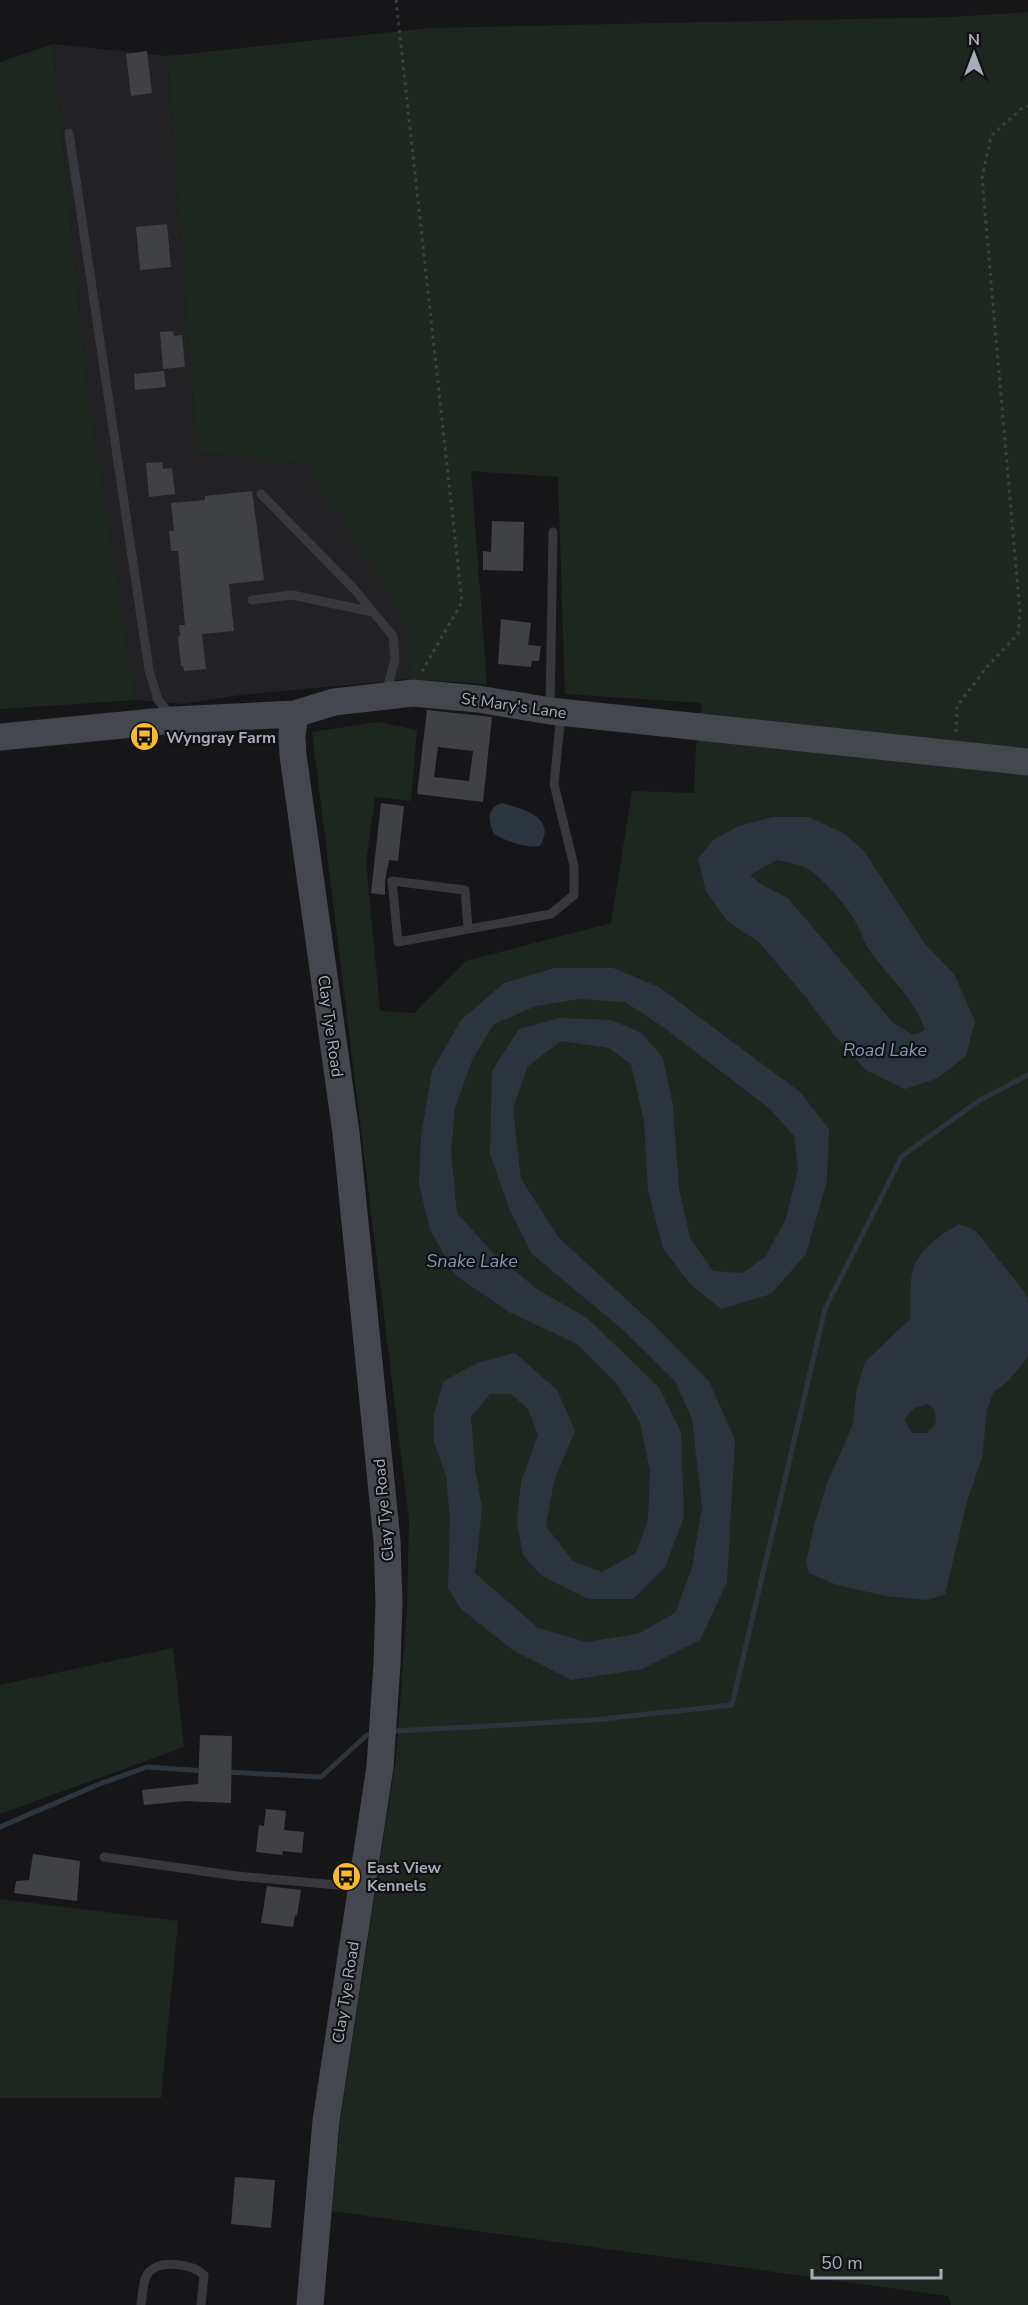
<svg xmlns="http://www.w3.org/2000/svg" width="1028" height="2305" font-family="'Nunito Sans',sans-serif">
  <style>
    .built { fill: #222225 }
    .green { fill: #1e271f }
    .water { fill: #2c353d; fill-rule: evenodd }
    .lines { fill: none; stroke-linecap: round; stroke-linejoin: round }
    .stream { stroke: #2c353d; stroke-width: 5 }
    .building { fill: #404145; fill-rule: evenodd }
    .path { stroke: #3d3f45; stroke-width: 3; stroke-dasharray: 3 4.5; stroke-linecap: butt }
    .lane { stroke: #37383e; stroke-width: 9 }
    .secondary { stroke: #45474e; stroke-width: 27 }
    .labels { text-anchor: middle; stroke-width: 4.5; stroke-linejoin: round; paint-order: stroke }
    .street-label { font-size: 16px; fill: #a8adb9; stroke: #111113 }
    .poi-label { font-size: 16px; font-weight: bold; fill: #a8adb9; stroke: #111113; text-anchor: start }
    .water-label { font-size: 18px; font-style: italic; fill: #7e9ab5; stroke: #111113 }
  </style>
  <rect width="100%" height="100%" fill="#161618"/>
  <path class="built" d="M53 44 167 56 197 453 306 464 413 630 410 679 240 695 184 704 136 700 87 386Z"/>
  <path class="green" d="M1028 12V2305H951L948 2296 332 2211 340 2123 396 1757 407 1611 409 1520 312 732 378 722 417 730 411 801 375 797 366 861 380 1011 414 1013 466 961 611 923 632 791 694 793 696 748 702 703 565 694 558 477 471 471 487 684 410 679 412 630 306 464 197 453 167 56 430 28 952 17Z
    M53 44 87 386 136 700 0 709V62Z
    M173 1648 184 1747 0 1814V1685Z
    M0 1899 178 1921 161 2098H0Z"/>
  <path class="water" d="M502 803C524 809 557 817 540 846 523 848 509 842 494 834 488 821 486 808 502 803Z
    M772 817H809L843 833 864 851 925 944 954 974 975 1021 966 1056 938 1078 905 1089 866 1070 833 1034 809 1001 759 942 727 921 706 891 698 859 713 840 739 826ZM777 860C789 863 805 865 815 874 828 886 845 903 854 919 859 928 863 939 868 948 887 976 914 997 925 1030L913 1035 893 1023 788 898 762 885 750 875Z
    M555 968H613L659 987 800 1092 829 1129 827 1181 806 1254 771 1294 721 1309 690 1284 663 1248 648 1190 644 1121 631 1064 609 1048 561 1041 528 1066 513 1108 521 1179 559 1238 652 1323 709 1381 735 1440 727 1582 700 1640 642 1669 571 1680 513 1650 461 1609 448 1588 450 1517 446 1476 434 1442V1413L444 1381 477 1363 515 1353 557 1390 575 1431 554 1481 546 1526 573 1561 602 1572 636 1553 648 1519 650 1471 640 1422 617 1384 577 1344 509 1312 455 1275 430 1229 419 1184 421 1136 432 1071 461 1020 504 983ZM579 999 625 1002 663 1027 769 1108 794 1136 798 1169 786 1219 765 1257 742 1273 713 1271 690 1238 679 1189 673 1106 663 1058 642 1033 611 1020 559 1018 519 1029 492 1071 490 1154 509 1208 532 1254 623 1330 675 1381 692 1419 702 1507 692 1568 675 1613 638 1634 586 1642 538 1628 475 1573 482 1509 475 1467 471 1417 490 1394H511L528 1409 538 1435 521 1482 517 1522 523 1555 542 1576 588 1599H633L665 1567 684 1517 681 1432 659 1387 586 1317 538 1290 492 1252 457 1213 451 1152 455 1108 473 1058 494 1024 536 1006Z
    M959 1224 975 1230 1026 1294 1028 1299V1357L1008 1381 993 1393 987 1409 982 1458 968 1498 945 1594 928 1600 886 1596 837 1585 809 1573 806 1563 815 1522 828 1481 853 1424 857 1388 865 1362 910 1319C911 1305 909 1278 914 1266 922 1247 942 1234 959 1224ZM928 1404 935 1410 936 1423 927 1433H912L904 1420 914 1408Z"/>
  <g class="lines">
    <path class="stream" d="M396 1731 593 1720 732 1705 825 1309 902 1156 980 1100 1028 1075
      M227 1772 321 1777 367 1735
      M0 1827 102 1783 147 1767 206 1771"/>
  </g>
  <path class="building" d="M147 51 152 93 131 96 126 54Z
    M167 224 171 267 140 270 136 227Z
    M173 331 174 336 182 335 185 367 163 369 160 332Z
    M164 371 166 387 135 390 134 374Z
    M162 462 163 469 172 468 175 494 149 497 146 463Z
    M252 491 264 580 229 584 234 631 202 634 206 669 184 671 183 666H181L178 636H180L179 625H185L178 551H171L169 531H174L171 503 205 500V496Z
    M492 521 524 522 523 571 483 570V551L491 552Z
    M501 619 531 623 528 645 541 646 539 661H532L531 667 498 664Z
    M427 710 492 717 483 802 417 794ZM438 747 473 751 469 781 434 777Z
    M381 803 404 806 398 861 389 860 385 881V895L371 893Z
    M200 1735 232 1736 231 1803 185 1801 144 1805 142 1790 198 1784Z
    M266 1809 286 1811 284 1830 304 1832 302 1853 283 1851 282 1855 256 1852 259 1825 264 1826Z
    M33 1854 80 1861 77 1901 14 1893 16 1881 29 1880Z
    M267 1886 301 1890 297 1916 295 1915 293 1927 261 1923Z
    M235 2177 275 2180 271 2228 231 2224Z"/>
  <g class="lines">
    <path class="path" d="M396 0 462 602 421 673
      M956 732 957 706 987 667 1018 634 1020 613 982 178 991 136 1022 108 1028 106"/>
    <path class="lane" d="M69 133 149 670 158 700 171 715
      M261 494 354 589 393 636 395 660 386 693
      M252 600 292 595 373 612
      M550 708 553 532
      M468 929 465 890 392 881 398 942 551 914 574 895V866L554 784 561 714
      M104 1857 237 1876 359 1887
      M141 2305C143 2295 142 2280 149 2272 161 2259 192 2264 204 2275L201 2305"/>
    <path class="secondary" d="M295 714 292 735 293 755 346 1133 387 1541 389 1602 387 1664 380 1767 326 2121 310 2305
      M0 737 174 720 295 714 334 702 413 693 478 699 550 711 1028 762"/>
  </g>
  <defs>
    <symbol id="bus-disc" viewBox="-11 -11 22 22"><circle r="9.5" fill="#f8ba2f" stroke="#111113"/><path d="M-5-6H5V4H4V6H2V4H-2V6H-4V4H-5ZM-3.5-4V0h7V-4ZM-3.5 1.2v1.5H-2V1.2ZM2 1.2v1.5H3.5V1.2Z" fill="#111"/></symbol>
  </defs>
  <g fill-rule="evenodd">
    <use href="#bus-disc" x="128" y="720" width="33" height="33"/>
    <use href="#bus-disc" x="330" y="1860" width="33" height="33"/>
  </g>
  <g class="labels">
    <g class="street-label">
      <text transform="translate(514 705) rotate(8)" y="6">St Mary's Lane</text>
      <text transform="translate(331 1026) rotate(82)" y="6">Clay Tye Road</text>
      <text transform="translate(383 1510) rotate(-95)" y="6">Clay Tye Road</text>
      <text transform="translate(345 1992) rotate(-81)" y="6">Clay Tye Road</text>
    </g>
    <g class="poi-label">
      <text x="166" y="743">Wyngray Farm</text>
      <text x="367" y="1873">East View<tspan x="367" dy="18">Kennels</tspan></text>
    </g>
    <g class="water-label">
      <text x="885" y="1056">Road Lake</text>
      <text x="472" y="1267">Snake Lake</text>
    </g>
  </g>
  <g transform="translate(974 54)" stroke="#111113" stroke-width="4.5" paint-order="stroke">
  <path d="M0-4.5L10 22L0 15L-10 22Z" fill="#a8adb9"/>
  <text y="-9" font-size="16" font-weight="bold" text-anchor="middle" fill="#a8adb9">N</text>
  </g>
  <path d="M812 2269v9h129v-9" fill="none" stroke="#a8adb9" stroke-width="3"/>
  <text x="821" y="2269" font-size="18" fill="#a8adb9" stroke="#111113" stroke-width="4.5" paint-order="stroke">50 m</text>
</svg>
